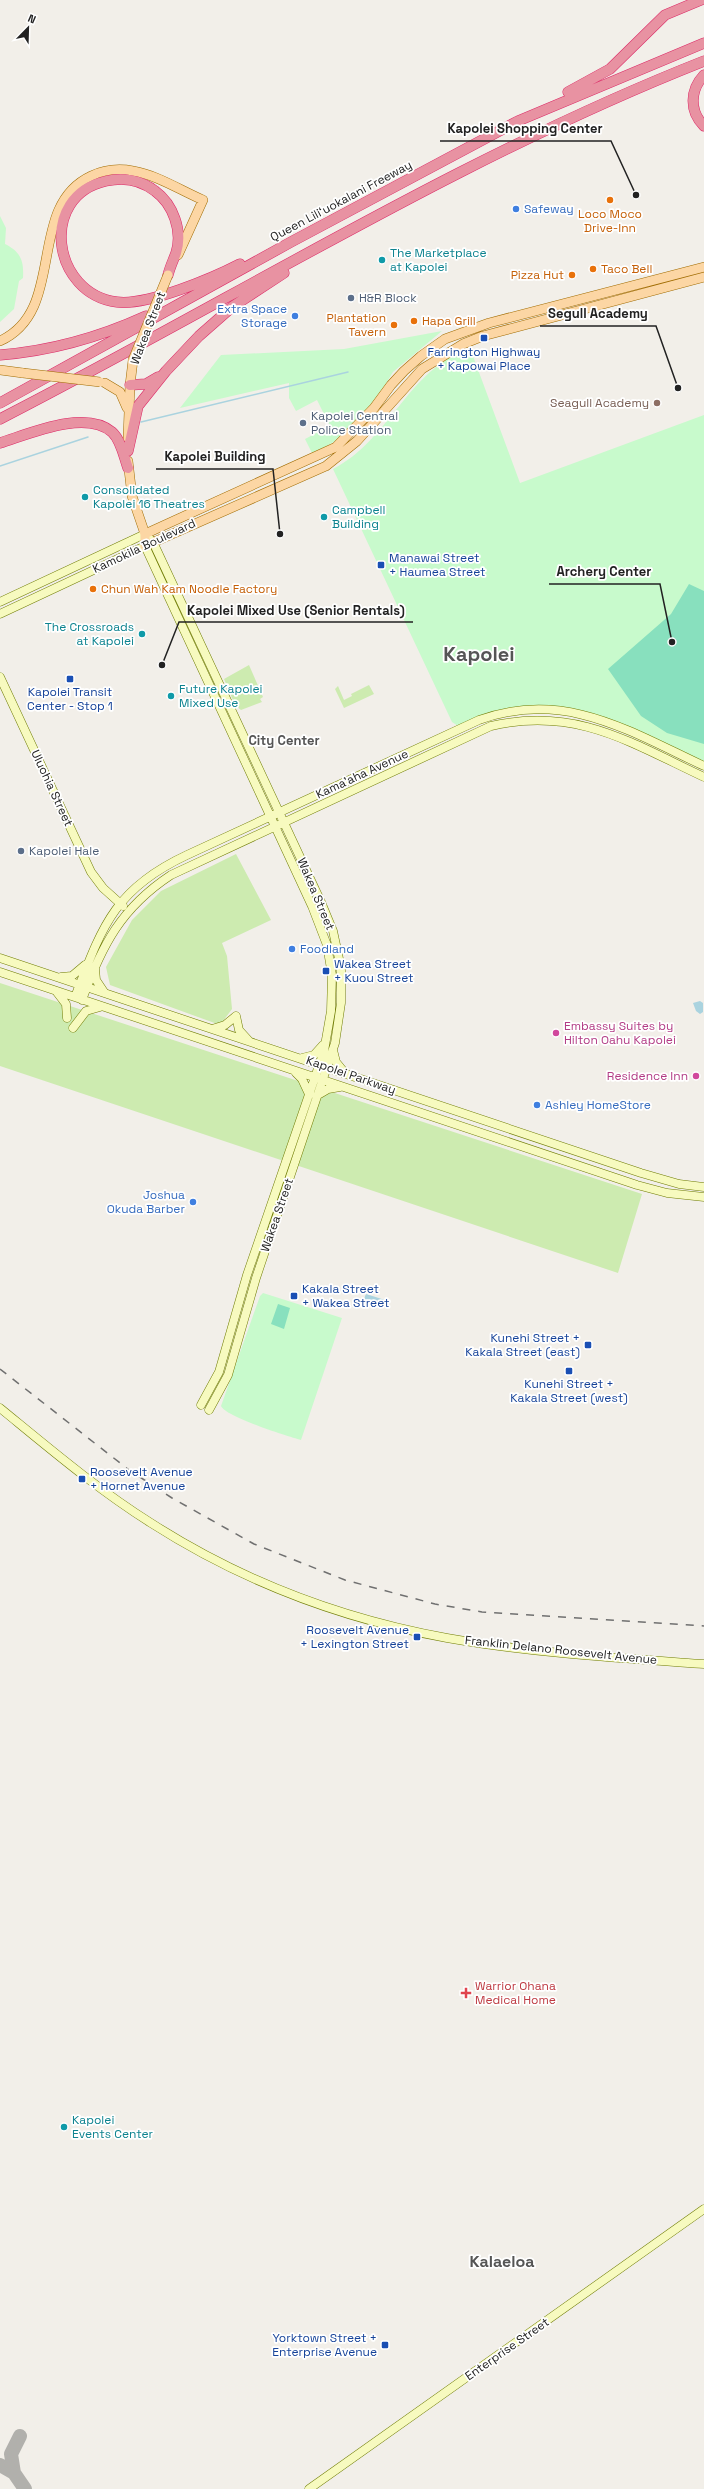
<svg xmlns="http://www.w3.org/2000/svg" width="704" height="2489" font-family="'Space Grotesk',sans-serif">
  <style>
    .grass { fill: #cdebb0 }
    .park { fill: #c8facc }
    .pitch { fill: #88e0be }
    .water { fill: #aad3df }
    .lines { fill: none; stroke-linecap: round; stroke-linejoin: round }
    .stream { stroke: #aad3df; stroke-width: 1.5 }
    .taxiway { stroke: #b1b0ac; stroke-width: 14 }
    .secondary-casing { stroke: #707d05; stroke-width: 9 }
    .primary-casing { stroke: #a06b00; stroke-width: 10 }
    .highway-casing { stroke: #dc2a67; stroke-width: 11 }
    .secondary { stroke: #f7fabf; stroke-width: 8 }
    .primary { stroke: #fcd6a4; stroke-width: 9 }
    .highway { stroke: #e892a2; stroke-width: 10 }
    .rail { stroke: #707070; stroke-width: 1.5; stroke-dasharray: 8 8; stroke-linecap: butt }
    .primary-bridge-casing { stroke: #a06b00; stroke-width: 10; stroke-linecap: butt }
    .primary-bridge { stroke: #fcd6a4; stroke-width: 9 }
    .food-dot { fill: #e8710a; stroke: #fff; stroke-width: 1.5 }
    .shop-dot { fill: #3f7fe0; stroke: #fff; stroke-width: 1.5 }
    .culture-dot { fill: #0f9aa8; stroke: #fff; stroke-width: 1.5 }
    .service-dot { fill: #5c6f8a; stroke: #fff; stroke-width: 1.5 }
    .transit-dot { fill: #1a4fb4; stroke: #fff; stroke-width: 1.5 }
    .education-dot { fill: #8d6e63; stroke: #fff; stroke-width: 1.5 }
    .hotel-dot { fill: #d1479c; stroke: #fff; stroke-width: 1.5 }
    .health-dot { fill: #e0444e; stroke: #fff; stroke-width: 1.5 }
    .labels { text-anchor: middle; stroke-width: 3.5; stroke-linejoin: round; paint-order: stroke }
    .street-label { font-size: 12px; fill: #222; stroke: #fff }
    .shop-label { font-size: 12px; fill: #366cbe; stroke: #fff; text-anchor: start }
    .food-label { font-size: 12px; fill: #c56008; stroke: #fff; text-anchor: start }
    .culture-label { font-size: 12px; fill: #0d838f; stroke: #fff; text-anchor: start }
    .service-label { font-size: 12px; fill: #4e5e75; stroke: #fff; text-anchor: start }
    .transit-label { font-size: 12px; fill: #164399; stroke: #fff; text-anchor: start }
    .education-label { font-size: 12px; fill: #785e54; stroke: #fff; text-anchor: end }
    .hotel-label { font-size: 12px; fill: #b23c85; stroke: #fff; text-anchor: start }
    .health-label { font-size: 12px; fill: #be3a42; stroke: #fff; text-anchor: start }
    .neighbourhood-label { font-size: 13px; font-weight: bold; fill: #555; stroke: #fff }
    .district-label { font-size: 16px; font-weight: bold; fill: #555; stroke: #fff }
    .town-label { font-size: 20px; font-weight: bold; fill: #555; stroke: #fff }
    .leader { fill: none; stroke: #222; stroke-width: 1.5 }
    .callout-dot { fill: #222; stroke: #fff; stroke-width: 1.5 }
    .callout-label { font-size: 13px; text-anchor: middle; font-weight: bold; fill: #222; stroke: #fff; stroke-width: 3.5; stroke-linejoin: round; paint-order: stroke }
  </style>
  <rect width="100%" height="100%" fill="#f2efe9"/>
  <path class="grass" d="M249 665 263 697 260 699 262 702 241 710 235 705 224 679Z
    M369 685 374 694 344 708 335 689 338 686 344 700 352 696 351 694Z
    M236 854 271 920 222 943 227 956 232 1009 220 1025 110 985 106 967 132 920 161 891Z
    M0 983 642 1194 618 1273 0 1066Z"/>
  <path class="park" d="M0 216 6 228 5 244C21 252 24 261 23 278L19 281 14 309 0 322Z
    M442 331 393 372 379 395 343 436 313 455 305 439 330 426 317 400 296 411 289 398V383L180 408 221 355 344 349Z
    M470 348 520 483 704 415V764L614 722 545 708 458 726 452 722 333 469C390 440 407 370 470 348Z
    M263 1293 342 1318 301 1440C287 1436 226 1417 221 1406L260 1296Z"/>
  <path class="pitch" d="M689 584 704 591V744L667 733 641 716 608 669 671 614Z
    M278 1304 290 1308 284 1329 271 1324Z"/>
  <path class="water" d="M700 1001 703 1003V1012L700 1014 696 1011 693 1003Z
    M366 1294 385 1300 382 1308 363 1301Z"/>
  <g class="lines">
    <path class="stream" d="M141 422 348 372
      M0 466 88 437"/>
    <path class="taxiway" d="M0 2465 14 2473 25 2489
      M14 2473 11 2454 20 2436"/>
    <defs>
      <path id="secondary" d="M0 602 145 534 153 542 321 902 333 931 341 968V1003L335 1043 256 1278 228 1375 209 1410
        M0 614 145 546 312 906 327 945 332 975 331 1011 324 1051 247 1275 219 1372 201 1405
        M0 677 91 872 103 888 123 906
        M0 958 641 1173 679 1184 704 1187
        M95 969 96 980 104 992
        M0 972 637 1185 667 1193 704 1197
        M61 977 72 976 85 965
        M56 991 66 1004 67 1018
        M75 997C102 927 114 889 187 855L479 720C564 689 629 731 704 766
        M82 1000C102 945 121 908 171 875L491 726C576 706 631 743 704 777
        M236 1016 239 1030 249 1041
        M73 1028 86 1011 100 1007
        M212 1029 225 1025 236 1016
        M333 1050 336 1062 345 1073
        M302 1058 314 1055 323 1045
        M296 1073 302 1079 309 1094
        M316 1096 328 1089 340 1087
        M0 1408C49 1448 97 1489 151 1523 240 1580 342 1619 447 1638 532 1653 618 1658 704 1664
        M309 2489 704 2209"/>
      <path id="primary" d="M0 341C68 310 25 207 91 176 104 170 118 168 133 171 157 175 180 190 203 200L178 255
        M0 370 23 373
        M105 383 120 392 127 408
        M128 438 130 385 133 360
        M128 461 132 496 145 534V546L326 466 357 441 422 369 463 344 483 336 704 277
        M145 534 336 447 374 408 391 385 404 371 421 356 445 339 489 323 704 267"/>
      <path id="highway" d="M704 75C690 90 689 111 704 126
        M568 92 610 69 665 15 701 0
        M168 275C170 267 173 261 176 253 183 231 173 204 155 191 141 180 123 177 106 181 38 196 52 294 117 302 147 306 213 278 240 264
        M0 355C50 351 100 337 146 316
        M130 385 146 384 158 377
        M0 403 291 242 518 121 704 43
        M0 419C234 299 458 158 704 61
        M0 443C29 434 85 409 112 432 121 440 124 457 128 468
        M128 451 138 406 166 371 199 336 232 307 284 273"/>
    </defs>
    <use href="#secondary" class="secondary-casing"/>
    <use href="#primary" class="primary-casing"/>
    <use href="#highway" class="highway-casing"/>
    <use href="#secondary" class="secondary"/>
    <use href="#primary" class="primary"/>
    <use href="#highway" class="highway"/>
    <path class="rail" d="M0 1369 129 1470 172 1498 254 1544 345 1580 435 1604 482 1612 704 1626"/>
    <defs>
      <path id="primary-bridge" d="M133 360 168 275
        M23 373 100 382"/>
    </defs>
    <use href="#primary-bridge" class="primary-bridge-casing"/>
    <use href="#primary-bridge" class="primary-bridge"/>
  </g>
  <g class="food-dot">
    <circle cx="610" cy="200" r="4"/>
    <circle cx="593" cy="269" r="4"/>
    <circle cx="572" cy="275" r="4"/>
    <circle cx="414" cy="321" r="4"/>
    <circle cx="394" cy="325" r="4"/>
    <circle cx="93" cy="589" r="4"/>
  </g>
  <g class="shop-dot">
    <circle cx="516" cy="209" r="4"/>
    <circle cx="295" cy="316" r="4"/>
    <circle cx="292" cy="949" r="4"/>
    <circle cx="537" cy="1105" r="4"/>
    <circle cx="193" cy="1202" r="4"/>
  </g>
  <g class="culture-dot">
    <circle cx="382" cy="260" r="4"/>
    <circle cx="85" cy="497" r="4"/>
    <circle cx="324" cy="517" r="4"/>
    <circle cx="142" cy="634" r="4"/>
    <circle cx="171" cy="696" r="4"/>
    <circle cx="64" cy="2127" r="4"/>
  </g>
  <g class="service-dot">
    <circle cx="351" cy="298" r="4"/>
    <circle cx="303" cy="423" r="4"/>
    <circle cx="21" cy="851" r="4"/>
  </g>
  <g class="transit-dot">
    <rect x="480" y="334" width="8" height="8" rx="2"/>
    <rect x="377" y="561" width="8" height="8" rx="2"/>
    <rect x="66" y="675" width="8" height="8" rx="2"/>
    <rect x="322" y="967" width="8" height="8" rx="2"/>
    <rect x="290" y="1292" width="8" height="8" rx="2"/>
    <rect x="584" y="1341" width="8" height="8" rx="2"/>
    <rect x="565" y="1367" width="8" height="8" rx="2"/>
    <rect x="78" y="1475" width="8" height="8" rx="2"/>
    <rect x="413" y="1633" width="8" height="8" rx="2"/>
    <rect x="381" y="2341" width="8" height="8" rx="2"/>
  </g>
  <circle class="education-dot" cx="657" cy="403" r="4"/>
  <g class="hotel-dot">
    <circle cx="556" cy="1033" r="4"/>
    <circle cx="696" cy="1076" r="4"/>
  </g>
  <path class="health-dot" d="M464 1987h4v4h4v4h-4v4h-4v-4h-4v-4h4z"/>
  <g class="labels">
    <g class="street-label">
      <text transform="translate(341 201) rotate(-28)" y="4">Queen Liliʻuokalani Freeway</text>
      <text transform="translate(148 328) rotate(-69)" y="4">Wakea Street</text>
      <text transform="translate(144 546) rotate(-25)" y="4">Kamokila Boulevard</text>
      <text transform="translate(362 774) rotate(-25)" y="4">Kama'aha Avenue</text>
      <text transform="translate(52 788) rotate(65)" y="4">Uluohia Street</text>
      <text transform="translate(316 894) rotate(67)" y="4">Wakea Street</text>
      <text transform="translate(351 1075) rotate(19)" y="4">Kapolei Parkway</text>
      <text transform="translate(277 1215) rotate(-71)" y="4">Wakea Street</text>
      <text transform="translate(561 1650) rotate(6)" y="4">Franklin Delano Roosevelt Avenue</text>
      <text transform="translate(507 2349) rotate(-35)" y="4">Enterprise Street</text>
    </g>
    <g class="shop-label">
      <text x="524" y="213">Safeway</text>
      <text x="287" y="313" text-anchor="end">Extra Space<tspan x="287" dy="14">Storage</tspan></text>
      <text x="300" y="953">Foodland</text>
      <text x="545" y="1109">Ashley HomeStore</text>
      <text x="185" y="1199" text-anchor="end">Joshua<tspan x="185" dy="14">Okuda Barber</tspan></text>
    </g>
    <g class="food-label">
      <text x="610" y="218" text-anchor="middle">Loco Moco<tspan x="610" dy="14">Drive-Inn</tspan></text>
      <text x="601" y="273">Taco Bell</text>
      <text x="564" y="279" text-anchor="end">Pizza Hut</text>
      <text x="386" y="322" text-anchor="end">Plantation<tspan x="386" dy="14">Tavern</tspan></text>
      <text x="422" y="325">Hapa Grill</text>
      <text x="101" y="593">Chun Wah Kam Noodle Factory</text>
    </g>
    <g class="culture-label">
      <text x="390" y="257">The Marketplace<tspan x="390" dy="14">at Kapolei</tspan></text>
      <text x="93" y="494">Consolidated<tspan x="93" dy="14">Kapolei 16 Theatres</tspan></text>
      <text x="332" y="514">Campbell<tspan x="332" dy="14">Building</tspan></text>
      <text x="134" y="631" text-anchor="end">The Crossroads<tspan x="134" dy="14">at Kapolei</tspan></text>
      <text x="179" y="693">Future Kapolei<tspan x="179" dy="14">Mixed Use</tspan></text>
      <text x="72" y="2124">Kapolei<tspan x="72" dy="14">Events Center</tspan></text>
    </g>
    <g class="service-label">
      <text x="359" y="302">H&amp;R Block</text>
      <text x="311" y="420">Kapolei Central<tspan x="311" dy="14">Police Station</tspan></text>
      <text x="29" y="855">Kapolei Hale</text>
    </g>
    <g class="transit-label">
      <text x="484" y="356" text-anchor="middle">Farrington Highway<tspan x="484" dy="14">+ Kapowai Place</tspan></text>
      <text x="389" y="562">Manawai Street<tspan x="389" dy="14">+ Haumea Street</tspan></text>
      <text x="70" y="696" text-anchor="middle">Kapolei Transit<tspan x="70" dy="14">Center - Stop 1</tspan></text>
      <text x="334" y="968">Wakea Street<tspan x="334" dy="14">+ Kuou Street</tspan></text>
      <text x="302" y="1293">Kakala Street<tspan x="302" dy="14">+ Wakea Street</tspan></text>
      <text x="580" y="1342" text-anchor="end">Kunehi Street +<tspan x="580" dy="14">Kakala Street (east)</tspan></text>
      <text x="569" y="1388" text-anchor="middle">Kunehi Street +<tspan x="569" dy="14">Kakala Street (west)</tspan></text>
      <text x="90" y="1476">Roosevelt Avenue<tspan x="90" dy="14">+ Hornet Avenue</tspan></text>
      <text x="409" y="1634" text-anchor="end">Roosevelt Avenue<tspan x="409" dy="14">+ Lexington Street</tspan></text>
      <text x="377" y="2342" text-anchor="end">Yorktown Street +<tspan x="377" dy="14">Enterprise Avenue</tspan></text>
    </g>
    <g class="education-label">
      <text x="649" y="407">Seagull Academy</text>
    </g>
    <g class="hotel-label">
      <text x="564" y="1030">Embassy Suites by<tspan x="564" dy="14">Hilton Oahu Kapolei</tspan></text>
      <text x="688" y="1080" text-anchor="end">Residence Inn</text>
    </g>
    <g class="health-label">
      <text x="475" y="1990">Warrior Ohana<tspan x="475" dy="14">Medical Home</tspan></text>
    </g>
    <g class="neighbourhood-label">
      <text x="284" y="745">City Center</text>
    </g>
    <g class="district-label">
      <text x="502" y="2267">Kalaeloa</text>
    </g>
    <g class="town-label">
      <text x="479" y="661">Kapolei</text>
    </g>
  </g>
  <path class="leader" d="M636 195L611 141H440M678 388L656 326H540M280 534L273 469H156M672 642L660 584H549M162 665L179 622H413"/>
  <g class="callout-dot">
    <circle cx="636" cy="195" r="4"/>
    <circle cx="678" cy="388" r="4"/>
    <circle cx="280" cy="534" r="4"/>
    <circle cx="672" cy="642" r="4"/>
    <circle cx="162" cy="665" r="4"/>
  </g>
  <g class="callout-label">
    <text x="525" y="133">Kapolei Shopping Center</text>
    <text x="598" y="318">Segull Academy</text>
    <text x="215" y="461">Kapolei Building</text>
    <text x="604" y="576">Archery Center</text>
    <text x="296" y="615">Kapolei Mixed Use (Senior Rentals)</text>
  </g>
  <g transform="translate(28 28) rotate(23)" stroke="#ffffff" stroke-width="3" paint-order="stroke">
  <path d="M0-3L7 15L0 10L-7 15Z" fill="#222222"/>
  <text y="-6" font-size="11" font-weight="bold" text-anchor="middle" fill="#222222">N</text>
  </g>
</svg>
